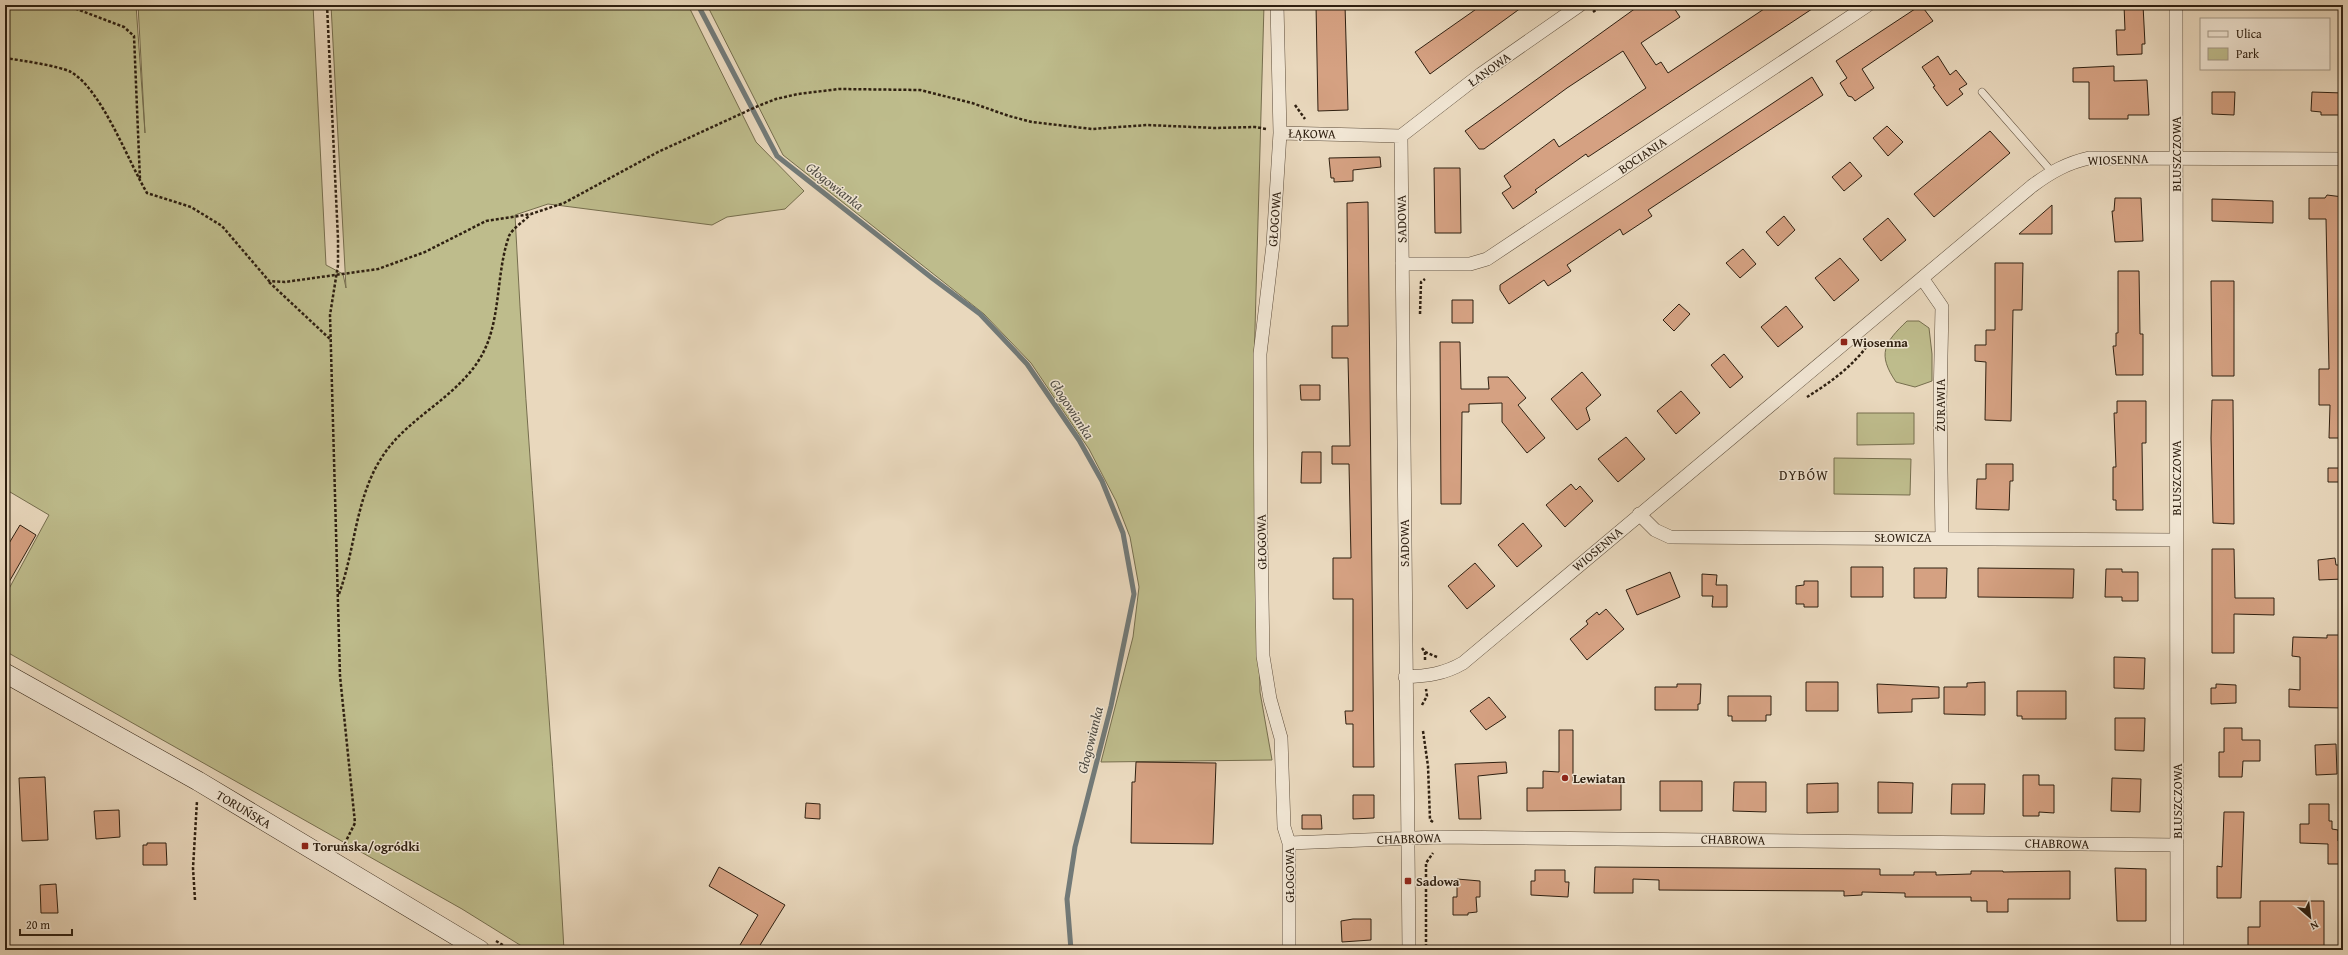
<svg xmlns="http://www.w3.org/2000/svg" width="2348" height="955" font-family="'Gentium Book Plus',serif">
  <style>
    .green { fill: #bebc8c; stroke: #766e4e }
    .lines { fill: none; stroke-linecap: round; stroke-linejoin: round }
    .stream { stroke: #727a78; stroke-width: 5 }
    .building { fill: #d5a182; stroke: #2f2011 }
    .lane-casing { stroke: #5e4e3c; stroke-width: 8 }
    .street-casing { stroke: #5e4e3c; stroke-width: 14 }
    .secondary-casing { stroke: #2f2011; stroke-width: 20 }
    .path { stroke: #2f2011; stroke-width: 2.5; stroke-dasharray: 3 2; stroke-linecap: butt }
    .lane { stroke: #f1e6d4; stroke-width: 7 }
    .street { stroke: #f1e6d4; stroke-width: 13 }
    .secondary { stroke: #f1e6d4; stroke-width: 19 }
    .poi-dot { fill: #8f2418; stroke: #f1e6d4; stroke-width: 1.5 }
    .labels { text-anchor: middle; stroke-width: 3; stroke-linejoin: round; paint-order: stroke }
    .street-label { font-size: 13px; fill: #2f2011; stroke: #f1e6d4 }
    .poi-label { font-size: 13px; font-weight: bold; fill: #2f2011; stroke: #f1e6d4; text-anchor: start }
    .water-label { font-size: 14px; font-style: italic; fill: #504d45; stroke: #f1e6d4 }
    .neighbourhood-label { font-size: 14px; letter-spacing: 1px; fill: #2f2011; stroke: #f1e6d4 }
  </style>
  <rect width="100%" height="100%" fill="#e9d8bd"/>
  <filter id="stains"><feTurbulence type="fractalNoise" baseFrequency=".005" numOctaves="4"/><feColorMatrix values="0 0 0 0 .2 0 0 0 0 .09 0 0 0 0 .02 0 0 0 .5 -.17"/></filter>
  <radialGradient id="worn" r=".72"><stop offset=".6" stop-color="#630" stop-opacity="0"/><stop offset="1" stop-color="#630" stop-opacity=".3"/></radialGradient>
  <path class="green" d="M5 5H136L145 133 138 5H313L326 265 343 274 346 288 331 5H688L756 142 804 191 785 209 727 217 712 225 548 204 515 215C527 460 551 705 564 950H528L462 909 5 651V596L49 515 5 489Z
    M707 5H1264L1254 365 1260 692 1272 760 1101 762 1133 637 1139 587 1130 537 1116 501 1089 449 1031 363 984 314 783 155Z
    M1907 321H1919L1929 328 1932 354V381L1915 387 1896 382C1877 354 1884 343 1907 321Z
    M1857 413H1914V444L1857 445Z
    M1834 458 1911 459 1910 495 1834 494Z"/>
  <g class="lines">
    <path class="stream" d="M698 5 777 156 932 278 980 314 1027 364 1079 440 1102 481 1123 533 1134 594 1111 706 1075 847 1067 899 1071 950"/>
  </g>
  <path class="building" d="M1316 5H1345L1348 110 1318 111Z
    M1482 5H1525L1430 74 1415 52Z
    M1640 5H1672L1680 17 1641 43 1656 65 1661 62 1668 73 1770 5H1818L1588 157 1586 154 1535 190 1537 192 1513 209 1502 193 1511 187 1504 176 1554 139 1559 147 1646 88 1623 51 1567 88 1484 149H1479L1465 131Z
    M1921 5 1933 21 1862 69 1874 88 1855 101 1852 97 1848 96 1840 83 1847 78 1836 61Z
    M2124 5H2143L2145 44H2142V54L2117 55 2116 30H2125Z
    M1938 56 1950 75 1956 70 1967 84 1959 89 1963 94 1947 106 1933 87 1935 86 1922 67Z
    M2114 66V81L2147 80 2149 115H2128V119H2089V82H2073V68Z
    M1812 77 1823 95 1648 210 1652 216 1623 235 1620 229 1567 265 1571 271 1548 286 1544 280 1509 304 1500 290V285Z
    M2212 92H2235L2234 115 2212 114Z
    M2312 92 2343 93V115H2321V112L2311 111Z
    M1887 126 1903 142 1888 156 1873 138Z
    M1990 131 2010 153 1934 217 1914 194Z
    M1380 157 1381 167 1353 170V181L1334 182V178H1331L1329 158Z
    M1850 162 1862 176 1844 191 1832 177Z
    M1434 168H1460L1461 233H1435Z
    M2327 195 2343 197V438H2329L2330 405H2319V369H2329L2326 219H2309V198H2325Z
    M2115 198H2141L2143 241 2115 242 2112 211H2114Z
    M2212 199 2273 201V223L2212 221Z
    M1368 202 1374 767H1353V724H1346L1345 711H1353V599H1333V558H1351L1349 464H1332V446H1350L1348 358H1332V326H1348L1347 203Z
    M2052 205V234H2019L2035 220Z
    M1784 216 1795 230 1778 246 1766 232Z
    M1888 218 1906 240 1881 261 1863 239Z
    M1743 249 1756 264 1740 278 1726 263Z
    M1840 258 1859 280 1834 301 1815 278Z
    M1995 263H2023L2022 310H2013L2011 421 1985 420 1986 362 1975 361V345H1986V330H1995Z
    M2118 271H2139L2140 334H2143V375H2116L2113 346H2116V333H2118Z
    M2211 281H2234V376H2212Z
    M1452 300H1473V323H1452Z
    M1679 304 1690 314 1674 331 1663 320Z
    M1786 306 1803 327 1778 347 1761 327Z
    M1440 342H1460L1461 389H1489L1488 377H1508L1526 398 1518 405 1545 438 1527 453 1502 422V403L1469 404V412H1462L1461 504H1441Z
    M1724 354 1743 377 1730 388 1711 365Z
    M1582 372 1601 395 1586 408 1590 420 1577 430 1551 399Z
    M1300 385H1320V400H1301Z
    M1681 391 1700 413 1676 434 1657 411Z
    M2212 400H2233L2234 524 2213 523 2211 438Z
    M2117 401H2146V443H2142L2143 510H2116V500H2113V467H2116L2114 413H2117Z
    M1626 437 1645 459 1618 482 1598 459Z
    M1302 452H1321V483H1301Z
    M1986 464H2013V481H2010L2009 510 1976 509 1977 479H1986Z
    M2328 468H2343V482H2328Z
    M1571 484 1576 490 1580 486 1593 501 1565 527 1546 505Z
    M1523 523 1542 546 1517 567 1498 545Z
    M20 525 36 535 5 589V550Z
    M2212 549H2234L2235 598H2274V615L2234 614V653H2212Z
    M2335 558 2336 565H2343V579L2319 580 2318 560Z
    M1475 563 1495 586 1467 609 1448 586Z
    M1851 567H1883V597H1851Z
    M1914 568H1947L1946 598H1914Z
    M1978 568 2074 569 2073 598 1978 597Z
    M2106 569H2122V572H2138V601H2122V597H2105Z
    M1670 572 1680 597 1637 615 1626 590Z
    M1702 574 1717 575 1716 585H1727V607H1712L1713 596H1702Z
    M1804 581H1818V607H1804V604H1796V586L1804 585Z
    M1606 609 1624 629 1587 660 1570 639 1588 624 1586 621 1597 612 1599 615Z
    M2327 635H2343V708L2289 707V689L2300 690V657L2292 656 2293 637 2327 638Z
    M2114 657 2145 658 2144 689 2114 688Z
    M1806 682H1838V711H1806Z
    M1985 682V715L1944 714V687H1967V683Z
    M1677 684H1701L1700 704H1698V710H1655V687H1677Z
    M1877 684 1939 687V698L1912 699V712L1878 713Z
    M2216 684 2236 685V703L2211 704V688H2216Z
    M2017 691H2066V719H2022V716H2017Z
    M1728 696H1771V715H1766V721H1732V716H1728Z
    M1489 697 1506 717 1486 730 1470 711Z
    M2115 718H2145L2144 751 2115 750Z
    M2224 728H2242V740H2260V761H2243L2242 777H2219V752H2224Z
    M1559 730H1573V781L1621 780V810L1527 811V788H1543V771L1559 772Z
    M2336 744 2337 774 2316 775 2315 745Z
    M1136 762 1216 763 1213 844 1131 843 1132 782H1135Z
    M1506 762 1507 773 1478 776 1481 819H1459L1455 764Z
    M2023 775H2039V785H2054V813L2039 812V816H2023Z
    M45 777 48 840 22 841 19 778Z
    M2112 778 2141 779 2140 812 2111 811Z
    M1660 781H1702V811H1660Z
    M1734 782H1766V812L1733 811Z
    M1878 782 1913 783 1912 813H1878Z
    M1838 783V812L1807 813V784Z
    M1952 784H1985L1984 814H1951Z
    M1353 795H1374V818L1353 819Z
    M806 803 820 804V819L805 818Z
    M2309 804H2329V821H2332V829L2338 830V841H2343V864H2328V844L2300 843V824H2309Z
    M119 810 120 837 96 839 94 811Z
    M2224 812H2244L2241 898H2217V866L2222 867Z
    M1302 815H1321L1322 829H1302Z
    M147 843H166L167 865H143V845H147Z
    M719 867 785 905 757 950H737L758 915 709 886Z
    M1595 867 1880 869V875H1914V872H1936V875L1971 874V871H2003V872L2070 871V899H2008V912H1987V901H1971V897H1905V893L1862 892V895L1844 896V891L1659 890V880L1633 879V893H1594Z
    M2115 868 2146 869V921H2117Z
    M1535 870H1565V882H1569L1568 897 1531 895V881H1535Z
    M1457 879 1480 881V897H1476L1477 912 1468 913V915H1453V897H1457Z
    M56 884 58 913H41L40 885Z
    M2260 901H2324V950H2248V927H2260Z
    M1353 919H1371V940L1342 942 1341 921Z"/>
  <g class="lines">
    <defs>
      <path id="lane" d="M1982 92 2052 172"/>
      <path id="street" d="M1277 5 1280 133 1401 136
        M2176 5 2177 950
        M1280 133 1273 245 1260 354 1261 540 1263 656 1270 699 1281 738 1284 827 1289 843V950
        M1401 136 1409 950
        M1401 136 1481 74 1580 5
        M1402 264H1470L1487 259 1868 5
        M1922 278 1942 307 1940 403 1942 537
        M1639 514 1655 530 1670 537 2176 540
        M1405 677C1427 676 1444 674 1463 663L2032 186C2051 172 2067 163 2089 158L2343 159
        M1289 843 1440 837 2177 845"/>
      <path id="secondary" d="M5 673 198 781 480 950"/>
    </defs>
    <use href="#lane" class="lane-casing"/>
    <use href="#street" class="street-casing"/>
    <use href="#secondary" class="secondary-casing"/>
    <path class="path" d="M66 5 124 27 134 36 140 180
      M327 5 338 239V265L330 315 340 676 355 823 343 847
      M1883 9 1888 5
      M1593 12 1603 5
      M5 58C19 60 60 66 71 72 102 90 128 161 147 193L191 207 222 226 269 281 285 282 378 269 425 252 486 221 531 214 564 203 658 152 758 106 776 99 798 94 839 89 920 90 972 103 1009 116 1032 122 1092 129 1147 125 1216 128 1255 127 1266 129
      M1295 105 1305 119
      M269 282 331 340
      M1420 314 1421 282 1425 279
      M1807 397C1828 384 1852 367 1867 346
      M339 594C357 545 355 489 390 446 415 415 457 395 479 360 502 324 495 276 509 236 512 229 524 221 530 215
      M1422 648 1425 652V660
      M1425 652 1437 657
      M1422 705 1427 696 1426 689
      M1423 731 1428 766 1430 820 1433 822
      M195 900 193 868 197 801
      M496 941 511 950
      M1426 947V863L1433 853"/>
    <use href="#lane" class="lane"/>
    <use href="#street" class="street"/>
    <use href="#secondary" class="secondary"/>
  </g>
  <g class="poi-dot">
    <rect x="1840" y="338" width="8" height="8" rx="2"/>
    <circle cx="1565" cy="778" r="4"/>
    <rect x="301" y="842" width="8" height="8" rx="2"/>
    <rect x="1404" y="877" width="8" height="8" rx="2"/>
  </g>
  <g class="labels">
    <g class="street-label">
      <text transform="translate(1489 69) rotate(-36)" y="5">ŁANOWA</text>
      <text transform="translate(1312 133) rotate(1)" y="5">ŁĄKOWA</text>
      <text transform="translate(2176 154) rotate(-90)" y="5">BLUSZCZOWA</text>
      <text transform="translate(1642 155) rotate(-34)" y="5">BOCIANIA</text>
      <text transform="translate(2118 159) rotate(-2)" y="5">WIOSENNA</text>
      <text transform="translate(1274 219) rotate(-86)" y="5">GŁOGOWA</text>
      <text transform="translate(1401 219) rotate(-91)" y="5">SADOWA</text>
      <text transform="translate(1940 405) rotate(-90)" y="5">ŻURAWIA</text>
      <text transform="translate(2176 478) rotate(-90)" y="5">BLUSZCZOWA</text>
      <text x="1903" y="542">SŁOWICZA</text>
      <text transform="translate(1261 542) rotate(-91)" y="5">GŁOGOWA</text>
      <text transform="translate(1404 543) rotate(-90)" y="5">SADOWA</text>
      <text transform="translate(1597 549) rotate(-40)" y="5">WIOSENNA</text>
      <text transform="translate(2177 801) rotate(-90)" y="5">BLUSZCZOWA</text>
      <text transform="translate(244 809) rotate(31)" y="5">TORUŃSKA</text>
      <text transform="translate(1409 838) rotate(-2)" y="5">CHABROWA</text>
      <text transform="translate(1733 839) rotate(1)" y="5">CHABROWA</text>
      <text transform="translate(2057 843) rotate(1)" y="5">CHABROWA</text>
      <text transform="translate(1289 875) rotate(-90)" y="5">GŁOGOWA</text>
    </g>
    <g class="poi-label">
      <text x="1852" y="347">Wiosenna</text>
      <text x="1573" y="783">Lewiatan</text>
      <text x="313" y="851">Toruńska/ogródki</text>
      <text x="1416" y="886">Sadowa</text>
    </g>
    <g class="water-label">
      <text transform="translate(835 186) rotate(38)" y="5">Głogowianka</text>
      <text transform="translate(1072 409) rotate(57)" y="5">Głogowianka</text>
      <text transform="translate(1090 740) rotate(-76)" y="5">Głogowianka</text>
    </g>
    <g class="neighbourhood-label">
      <text x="1804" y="480">DYBÓW</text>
    </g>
  </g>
  <rect width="2348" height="955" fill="none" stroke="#e9d8bd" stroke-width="20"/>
  <rect x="6" y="6" width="2336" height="943" fill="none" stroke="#2f2011" stroke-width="2"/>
  <rect x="10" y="10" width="2328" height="935" fill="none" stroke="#2f2011"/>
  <rect x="2200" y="18" width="130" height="52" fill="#f1e6d4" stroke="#a39786"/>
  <rect x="2208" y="31" width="20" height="6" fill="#f1e6d4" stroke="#a39786"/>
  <text x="2236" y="38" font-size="12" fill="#2f2011">Ulica</text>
  <rect x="2208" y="48" width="20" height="12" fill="#bebc8c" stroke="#a39786"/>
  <text x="2236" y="58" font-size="12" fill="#2f2011">Park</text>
  <g transform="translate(2310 917) rotate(152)" stroke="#f1e6d4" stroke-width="3" paint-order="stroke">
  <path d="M0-3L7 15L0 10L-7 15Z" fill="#2f2011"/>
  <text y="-6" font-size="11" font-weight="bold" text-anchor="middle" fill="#2f2011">N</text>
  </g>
  <path d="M20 929v6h52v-6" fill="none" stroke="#2f2011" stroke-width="2"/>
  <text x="26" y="929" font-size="12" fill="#2f2011" stroke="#f1e6d4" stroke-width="3" paint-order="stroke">20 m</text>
  <rect width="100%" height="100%" filter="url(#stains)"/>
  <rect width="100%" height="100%" fill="url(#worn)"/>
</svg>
